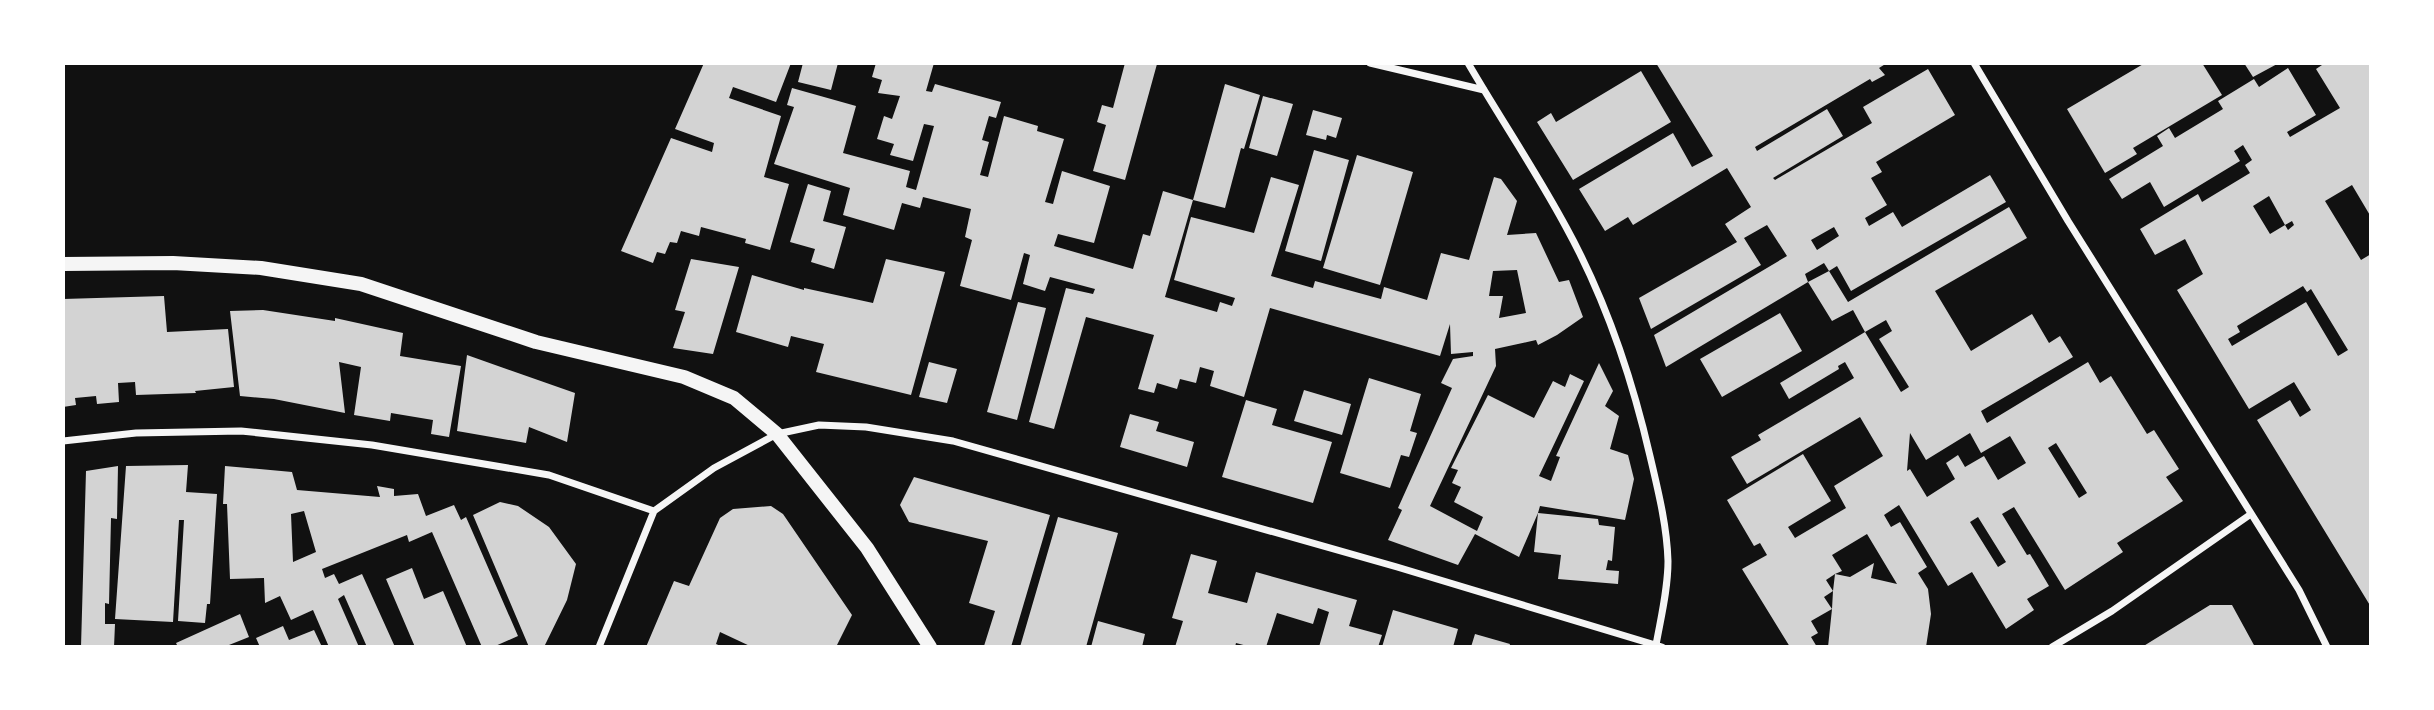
<svg xmlns="http://www.w3.org/2000/svg" width="2434" height="710" font-family="'Public Sans',sans-serif">
  <style>
    .building { fill: #d3d3d3; fill-rule: evenodd }
    .lines { fill: none; stroke-linecap: round; stroke-linejoin: round }
    .minor { stroke: #f5f5f5; stroke-width: 7 }
    .secondary { stroke: #f5f5f5; stroke-width: 14 }
  </style>
  <rect width="100%" height="100%" fill="#111"/>
  <path class="building" d="M704 63H791L776 102 733 87 729 98 781 116 764 177 789 184 770 250 745 243 746 239 701 227 699 236 681 231 677 243 670 242 665 254 657 252 653 263 621 251 671 138 712 152 714 143 675 129Z
    M803 63H838L831 90 798 82Z
    M876 63H934L926 91 932 92 935 84 1001 102 996 118 989 116 982 140 989 142 980 175 988 177 1004 116 1038 126 1037 131 1064 139 1045 202 1053 204 1062 171 1110 186 1094 243 1058 234 1054 246 1133 269 1143 234 1150 236 1163 191 1193 200 1165 297 1217 312 1220 302 1232 306 1235 298 1174 280 1191 217 1254 233 1271 177 1299 185 1271 276 1313 288 1315 281 1381 299 1384 287 1427 300 1441 253 1469 260 1494 177 1501 179 1517 201 1507 235 1536 233 1559 282 1569 280 1583 317 1557 335 1538 345 1536 340 1495 349 1496 366 1430 506 1477 531 1483 517 1454 502 1461 487 1452 483 1458 470 1451 468 1488 395 1534 418 1553 381 1565 387 1570 374 1584 381 1539 476 1551 481 1560 457 1556 456 1599 363 1613 391 1605 406 1619 416 1610 449 1628 455 1634 479 1625 520 1540 506 1538 513 1598 519 1599 525 1615 527 1612 561 1608 560 1606 570 1619 571 1618 584 1558 579 1561 555 1534 552 1538 513 1519 557 1475 534 1458 565 1388 540 1402 510 1398 508 1452 388 1441 383 1453 359 1473 356V352L1451 354 1450 324 1440 356 1270 308 1244 397 1210 386 1214 371 1200 367 1196 383 1180 379 1177 389 1157 383 1154 393 1138 389 1154 335 1086 317 1054 429 1029 422 1066 288 1093 294 1095 289 1050 277 1045 291 1023 284 1030 255 1024 253 1011 300 960 286 972 240 965 237 971 209 923 197 920 208 902 203 894 230 843 215 850 188 774 164 794 107 787 105 792 88 856 106 843 153 910 171 906 187 916 190 934 126 924 124 913 161 890 155 894 144 877 139 884 116 892 119 900 96 878 93 882 80 872 77ZM1517 270 1526 313 1499 318 1503 296H1489L1493 271Z
    M1125 63 1157 64 1125 180 1093 171 1106 125 1097 122 1102 105 1113 108Z
    M1656 63H1887L1879 68 1885 75 1872 82 1870 79 1755 147 1757 151 1827 109 1843 136 1773 178 1775 180 1872 123 1863 107 1928 69 1955 115 1876 162 1882 172 1871 178 1887 205 1865 218 1869 226 1893 212 1902 227 1990 175 2006 202 1851 291 1837 266 1829 271 1848 302 2009 207 2027 238 1935 291 1971 351 2032 314 2049 343 2060 336 2073 357 1981 411 1987 423 2088 362 2100 383 2111 376 2147 434 2154 430 2179 469 2166 477 2183 501 2117 543 2123 552 2065 590 2014 507 2002 514 2027 555 2030 554 2049 586 2027 599 2034 610 2006 629 1972 572 1948 586 1899 505 1884 515 1891 527 1900 522 1927 567 1918 573 1928 589 1931 614 1926 647H1828L1832 609 1811 621 1818 633 1811 637 1817 647H1790L1742 569 1767 555 1760 543 1754 546 1727 500 1803 454 1831 501 1788 527 1795 538 1846 508 1834 486 1883 456 1860 417 1747 484 1731 457 1761 440 1758 435 1854 378 1845 362 1838 366 1839 369 1789 399 1780 383 1865 332 1853 310 1832 321 1808 282 1829 271 1824 263 1805 274 1808 282 1666 367 1654 335 1787 256 1767 225 1744 238 1761 265 1651 329 1639 298 1737 242 1725 224 1751 207 1727 168 1633 225 1628 217 1605 231 1579 189 1673 133 1692 167 1713 156ZM1834 227 1839 236 1817 250 1811 240ZM1886 320 1892 331 1879 339 1909 387 1901 392 1865 332ZM1910 433 1926 460 1970 433 1981 453 2010 436 2026 463 1998 480 1984 456 1965 467 1958 455 1946 463 1955 479 1927 497 1910 469 1907 471ZM2056 443 2087 493 2079 498 2048 448ZM1978 517 2006 562 1998 567 1970 522ZM1867 534 1897 584 1871 578 1874 563 1850 577 1835 574 1842 571 1832 555ZM1835 574 1833 591 1832 609 1824 597 1833 591 1826 580Z
    M2145 63H2202L2222 95 2133 148 2137 154 2105 173 2067 109Z
    M2244 63H2279L2253 77Z
    M2325 63H2371V217L2352 185 2325 201 2361 260 2371 254V607L2257 420 2290 400 2300 417 2311 410 2294 382 2249 409 2177 290 2203 274 2185 239 2155 255 2140 229 2198 194 2202 202 2250 173 2245 165 2252 160 2243 145 2234 151 2240 161 2164 207 2150 182 2122 199 2109 179 2163 146 2157 136 2169 128 2175 138 2223 109 2218 101 2254 79 2259 87 2288 68 2316 115 2287 132 2290 137 2340 108 2316 69ZM2269 196 2285 225 2292 221 2294 225 2288 230 2285 225 2270 234 2253 206ZM2303 286 2307 292 2311 289 2348 350 2338 356 2306 302 2232 346 2228 339 2240 332 2237 326Z
    M1641 71 1671 122 1573 180 1537 122 1551 113 1556 122Z
    M1225 84 1260 95 1244 149 1241 148 1225 208 1193 200Z
    M1263 96 1293 104 1277 156 1249 148Z
    M1313 110 1342 118 1336 138 1327 135 1326 140 1306 135Z
    M1314 150 1349 160 1321 261 1285 251Z
    M1357 155 1413 172 1380 285 1323 268Z
    M808 184 831 191 823 221 846 227 834 269 811 262 815 249 790 242Z
    M691 259 739 267 713 354 673 348 685 312 675 310Z
    M886 259 945 272 911 395 816 372 824 344 791 336 788 347 736 332 752 275 804 290V288L873 303Z
    M164 296 167 332 228 329 234 387 195 391 196 393 136 395 135 382 118 383 119 402 97 404 96 396 75 398 76 405 63 407V299Z
    M1018 302 1046 308 1017 420 987 412Z
    M263 310 335 321V318L403 333 400 356 461 366 449 437 431 434 433 420 391 413 390 421 354 415 361 367 339 362 345 413 274 399 240 396 230 311Z
    M1780 313 1802 351 1722 397 1700 359Z
    M467 355 575 393 567 442 529 427 526 443 457 431Z
    M929 362 957 369 947 403 919 397Z
    M1369 378 1421 394 1410 431 1417 433 1409 457 1401 455 1390 488 1340 473Z
    M1304 390 1351 404 1342 435 1294 421Z
    M1246 400 1277 409 1272 425 1332 442 1313 503 1222 477Z
    M1130 414 1159 422 1156 431 1194 442 1187 467 1120 447Z
    M188 465 186 492 217 494 210 604H207L205 623 178 621 184 520H179L173 622 115 619 126 466Z
    M118 466 117 519 111 518 109 604 105 603V624H115L114 647H81L86 471Z
    M225 466 292 472 297 490 380 497 377 486 394 489V496L418 494 426 516 454 505 461 520 466 517 518 636 493 647H482L432 532 409 542 407 535 322 569 325 578 334 574 339 584 362 574 395 647H367L344 595 338 599 359 647H329L313 610 291 620 280 596 265 603 264 578 230 579 227 504H223ZM304 511 316 552 293 562 291 514Z
    M914 477 1050 515 1011 647 984 646 995 611 969 603 988 541 909 522 900 505Z
    M500 502 518 506 549 527 576 564 567 600 544 647H529L473 515Z
    M771 506 783 514 852 615 836 647H752L720 632 716 644 723 647H646L674 581 689 586 720 518 733 509Z
    M1058 517 1118 533 1086 647H1020Z
    M1191 554 1217 561 1208 593 1247 603 1256 572 1357 600 1349 626 1382 635 1378 647H1319L1329 612 1318 608 1313 624 1277 613 1266 647H1251L1236 643 1235 647H1175L1183 621 1172 618Z
    M412 568 424 599 443 591 467 647H415L386 579Z
    M2210 605H2232L2255 647H2142Z
    M1393 610 1458 629 1453 647H1382Z
    M240 614 249 637 224 647H178L176 643Z
    M1098 621 1145 634 1142 647H1091Z
    M283 626 289 640 314 630 322 647H260L256 638Z
    M1475 634 1510 644 1509 647H1471Z"/>
  <g class="lines">
    <path class="minor" d="M1370 63 1484 90
      M1468 63C1500 118 1536 171 1566 227 1605 298 1632 378 1650 456 1658 490 1667 526 1668 561 1668 589 1661 617 1656 645
      M1974 63 2068 221 2299 590 2327 647
      M63 441 136 433 241 431 372 445 549 475 654 511
      M599 647 654 511 714 468 777 434 819 425 866 427 953 441 1397 567 1662 647
      M2052 647 2112 611 2251 514"/>
    <path class="secondary" d="M63 264 173 263 261 268 361 284 536 342 684 377 734 398 777 434 867 548 930 647"/>
  </g>
  <rect width="2434" height="710" fill="none" stroke="#ffffff" stroke-width="130"/>
</svg>
